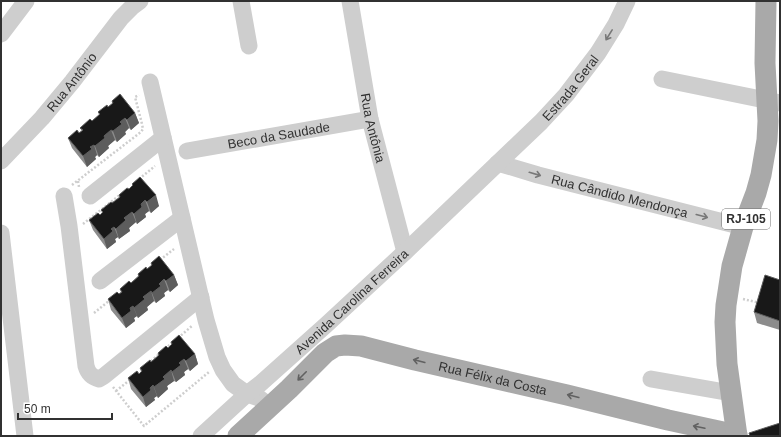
<svg xmlns="http://www.w3.org/2000/svg" width="781" height="437" font-family="Helvetica,sans-serif">
  <style>
    .lines { fill: none; stroke-linecap: round; stroke-linejoin: round }
    .path { stroke: #cecece; stroke-width: 2.5; stroke-dasharray: 2 2; stroke-linecap: butt }
    .minor { stroke: #cecece; stroke-width: 17 }
    .major { stroke: #a9a9a9; stroke-width: 21 }
    .wall { fill: #8c8c8c }
    .shaded-wall { fill: #5d5d5d }
    .building { fill: #181818; stroke: #5d5d5d }
    .oneway { stroke: #787878 }
    .oneway2 { stroke: #616161 }
    .labels { text-anchor: middle; stroke-width: 4; stroke-linejoin: round; paint-order: stroke }
    .shield { fill: #fff; stroke: #6f6f6f; stroke-width: 1 }
    .shield-label { font-size: 12px; font-weight: bold; fill: #313131 }
    .street-label { font-size: 13px; fill: #313131; stroke: #fff }
  </style>
  <rect width="100%" height="100%" fill="#fff"/>
  <g class="lines">
    <path class="path" d="M139 179 155 166
      M78 181 79 187
      M72 185 141 132 143 129 142 124 135 97 139 95
      M83 224 121 194
      M160 260 174 249
      M743 299 760 303
      M94 313 110 300
      M178 338 193 325
      M165 349 173 342
      M148 364 159 354
      M113 387 144 426 209 372
      M116 391 131 379"/>
    <g class="minor">
      <path d="M241 1 249 46"/>
      <path id="s1" d="M350 1 370 119 405 252"/>
      <path d="M1 34 26 1"/>
      <path d="M662 79 780 103"/>
      <path d="M150 82 206 320 217 357 223 370 233 384 247 394 259 398 263 401 269 407"/>
      <path id="s2" d="M187 151 370 119"/>
      <path id="s3" d="M1 161 42 118 72 82 121 18 132 7 140 1"/>
      <path id="s4" d="M498 163 538 175 743 227"/>
      <path d="M64 196 69 226 86 366C88 373 91 377 99 379L104 376 201 297"/>
      <path d="M90 196 163 138"/>
      <path d="M1 233 25 436"/>
      <path d="M100 281 182 218"/>
      <path d="M651 379 731 393"/>
      <path id="s5" d="M201 436 247 394 260 384 326 325 405 252 541 122 566 95 598 53 616 24 627 1"/>
    </g>
    <g class="major">
      <path id="s6" d="M238 436 289 389 325 353 336 346 345 345 361 346 415 360 567 395 668 420 737 435"/>
      <path d="M737 436 727 364 725 322 726 305 732 266 743 227 756 193 761 175 767 140 768 121 765 63 766 1"/>
    </g>
  </g>
  <path class="wall" d="M112 101 135 113 139 123 131 130 129 128 125 132 126 134 117 142 115 140 108 146 109 148 99 157 97 155 95 157 96 159 87 167 72 148 68 138 79 133 82 131 80 128 92 121 99 115 98 112 108 107 112 104Z
    M132 184 159 206 151 213 149 211 145 214 146 217 137 224 136 222 129 228 130 231 119 239 118 237 115 239 116 242 107 249 93 230 89 220 100 215 102 213 101 210 112 203 120 197 119 195 129 189 133 186Z
    M151 263 174 275 178 285 170 292 168 290 164 293 165 296 156 303 154 301 147 307 148 310 138 318 137 316 134 318 135 321 126 328 111 310 108 299 119 294 121 292 120 289 131 283 138 276V274L147 269 152 265Z
    M780 280V330L757 323 754 312Z
    M171 342 195 354 198 364 190 371 188 369 184 372 185 375 176 382 174 381 167 386 168 389 158 398 157 396 154 398 155 400 146 407 131 389 128 378 139 374 141 372 140 368 151 362 158 356V353L168 348 172 344Z"/>
  <path class="shaded-wall" d="M135 113 139 123 131 130 127 120Z
    M125 118 129 128 125 132 126 134 117 142 113 131 120 122Z
    M111 130 115 140 108 146 109 148 99 157 95 146 104 136Z
    M94 145 97 155 95 157 96 159 87 167 83 156 90 147Z
    M156 195 159 206 151 213 147 202Z
    M145 200 149 211 145 214 146 217 137 224 134 214 141 204Z
    M132 212 136 222 129 228 130 231 119 239 116 229 124 218Z
    M114 227 118 237 115 239 116 242 107 249 104 239 111 229Z
    M174 275 178 285 170 292 166 281Z
    M164 279 168 290 164 293 165 296 156 303 152 293 159 284Z
    M151 291 154 301 147 307 148 310 138 318 134 308 143 297Z
    M133 306 137 316 134 318 135 321 126 328 122 318 130 308Z
    M195 354 198 364 190 371 186 361Z
    M184 359 188 369 184 372 185 375 176 382 172 372 179 363Z
    M171 370 174 381 167 386 168 389 158 398 154 387 163 377Z
    M153 385 157 396 154 398 155 400 146 407 143 397 150 388Z"/>
  <path class="building" d="M120 94 135 113 127 120 125 118 120 122 122 124 113 131 111 130 104 136 105 138 95 146 94 145 90 147 92 149 83 156 68 138 77 130 79 133 83 130 80 128 90 119 92 121 100 114 98 112 107 105 108 107 113 103 112 101Z
    M140 177 156 195 147 202 145 200 141 204 142 207 134 214 132 212 124 218 126 220 116 229 114 227 111 229 113 231 104 239 89 220 98 213 100 215 103 212 101 210 111 202 112 203 120 197 119 195 127 188 129 189 133 185 132 184Z
    M159 256 174 275 166 281 164 279 159 284 161 286 152 293 151 291 143 297 145 299 134 308 133 306 130 308 131 311 122 318 108 299 117 292 119 294 122 292 120 289 129 281 131 283 139 276 138 274 146 267 147 269 152 265 151 263Z
    M765 275 780 280V321L754 312Z
    M179 335 195 354 186 361 184 359 179 363 181 365 172 372 171 370 163 377 165 379 154 387 153 385 150 388 151 390 143 397 128 378 137 371 139 374 142 371 140 368 150 360 151 362 159 355 158 353 166 346 168 348 172 344 171 342Z
    M780 423V436H750L749 433Z"/>
  <defs><path id="oneway-shaft" d="M-6 0H5M1.5-3L5.5 0L1.5 3" fill="none" stroke-width="1.6" stroke-linecap="round" stroke-linejoin="round"/></defs>
  <g class="oneway">
    <use href="#oneway-shaft" transform="translate(609 35) rotate(122)"/>
    <use href="#oneway-shaft" transform="translate(535 174) rotate(16)"/>
    <use href="#oneway-shaft" transform="translate(702 216) rotate(15)"/>
  </g>
  <g class="oneway2">
    <use href="#oneway-shaft" transform="translate(419 361) rotate(-166)"/>
    <use href="#oneway-shaft" transform="translate(302 376) rotate(135)"/>
    <use href="#oneway-shaft" transform="translate(573 396) rotate(-166)"/>
    <use href="#oneway-shaft" transform="translate(699 427) rotate(-168)"/>
  </g>
  <g class="labels">
    <rect class="shield" x="722" y="209" width="48" height="20" rx="3"/>
    <g class="shield-label">
      <text x="746" y="223">RJ-105</text>
    </g>
    <g class="street-label">
      <text dy="5" stroke="none"><textPath href="#s3" startOffset="106">Rua Antônio</textPath></text>
      <text dy="5" stroke="none"><textPath href="#s5" startOffset="508">Estrada Geral</textPath></text>
      <text dy="5" stroke="none"><textPath href="#s1" startOffset="129">Rua Antônia</textPath></text>
      <text dy="5" stroke="none"><textPath href="#s2" startOffset="93">Beco da Saudade</textPath></text>
      <text dy="5" stroke="none"><textPath href="#s4" startOffset="126">Rua Cândido Mendonça</textPath></text>
      <text dy="5" stroke="none"><textPath href="#s5" startOffset="202">Avenida Carolina Ferreira</textPath></text>
      <text dy="5" stroke="none"><textPath href="#s6" startOffset="294">Rua Félix da Costa</textPath></text>
    </g>
  </g>
  <rect width="781" height="437" fill="none" stroke="#313131" stroke-width="4"/>
  <path d="M18 413v6h94v-6" fill="none" stroke="#313131" stroke-width="2"/>
  <text x="24" y="413" font-size="12" fill="#313131" stroke="#ffffff" stroke-width="3" paint-order="stroke">50 m</text>
</svg>
